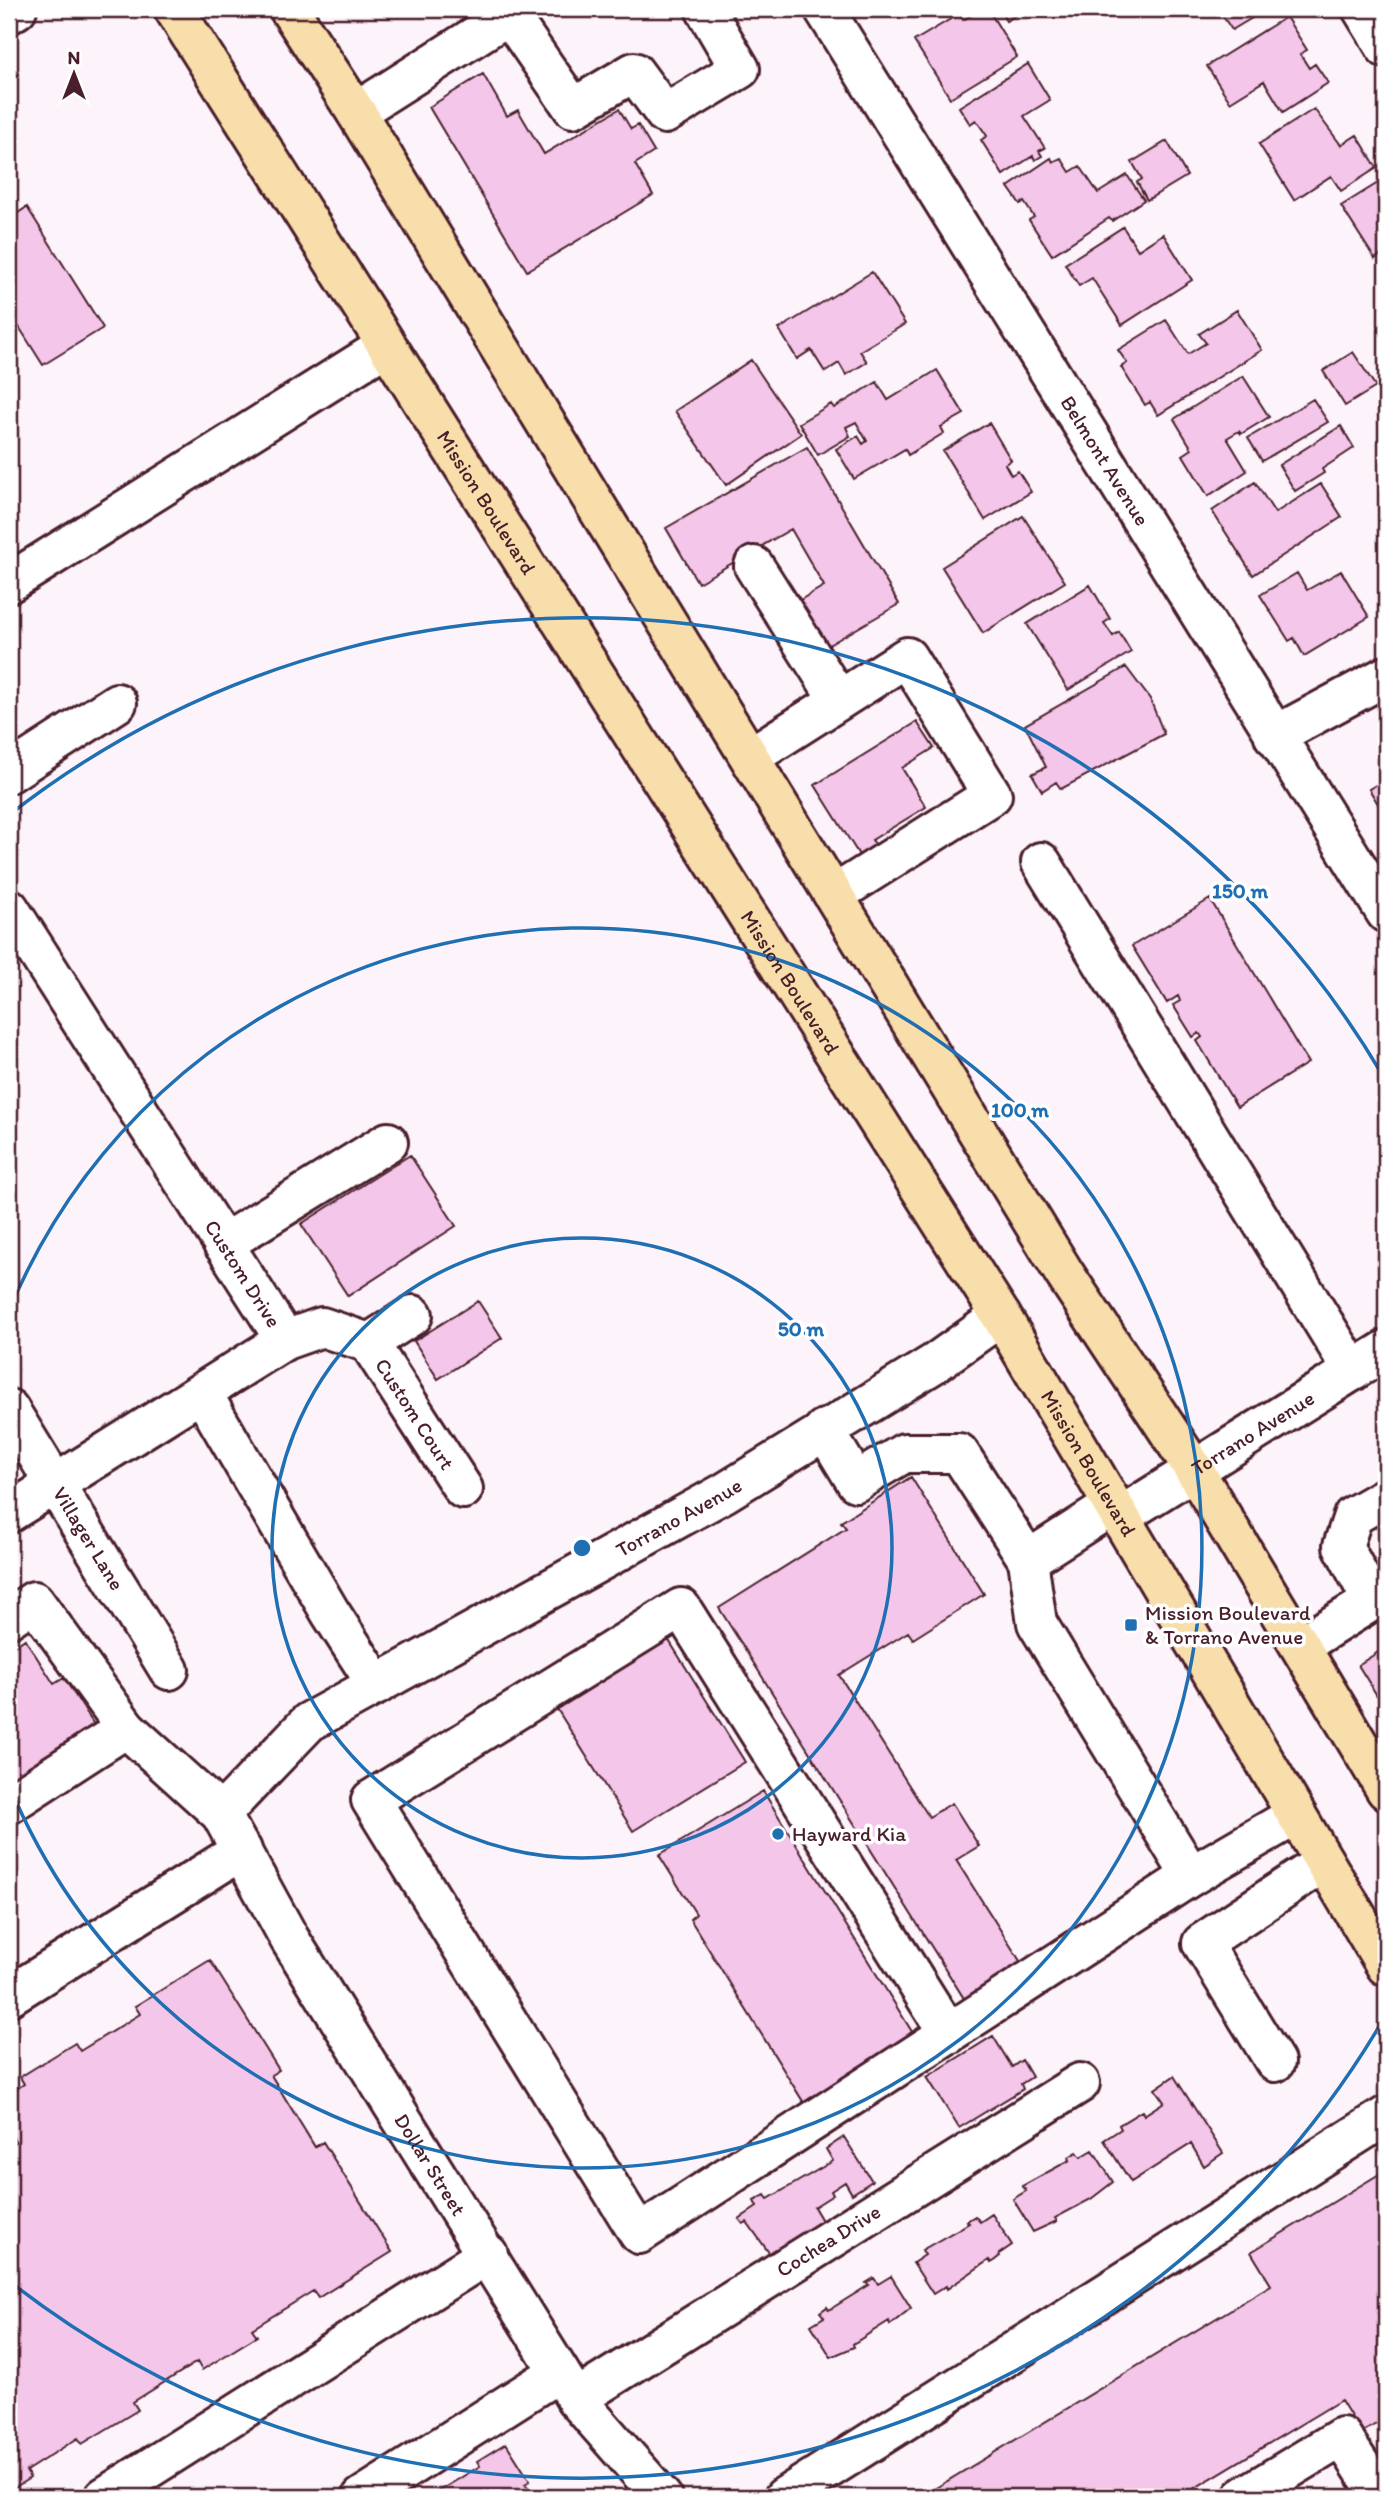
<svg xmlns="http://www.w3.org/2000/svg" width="1395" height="2506" font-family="Itim,sans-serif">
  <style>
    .building { fill: #f4c6ea; stroke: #4a1f2b; stroke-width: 2 }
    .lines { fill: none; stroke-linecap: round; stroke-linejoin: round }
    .minor-casing { stroke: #4a1f2b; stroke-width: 44 }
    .major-casing { stroke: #4a1f2b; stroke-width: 44 }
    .minor { stroke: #fff; stroke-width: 38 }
    .major { stroke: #f8deab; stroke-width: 38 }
    .ring { fill: none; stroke: #1f6fb2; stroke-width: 3.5 }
    .poi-dot { fill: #1f6fb2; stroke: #fff; stroke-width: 2.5 }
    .labels { text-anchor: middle; stroke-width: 7; stroke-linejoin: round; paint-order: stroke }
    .street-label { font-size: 21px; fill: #4a1f2b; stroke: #fff }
    .poi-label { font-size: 21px; fill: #4a1f2b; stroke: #fff; text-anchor: start }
    .centre { fill: #1f6fb2; stroke: #fff; stroke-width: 3.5 }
    .ring-label { font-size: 21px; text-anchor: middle; font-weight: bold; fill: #1f6fb2; stroke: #fff; stroke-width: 7; stroke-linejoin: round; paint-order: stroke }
  </style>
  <rect width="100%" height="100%" fill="#fdf4fb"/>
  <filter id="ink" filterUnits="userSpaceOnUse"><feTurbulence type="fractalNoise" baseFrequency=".0143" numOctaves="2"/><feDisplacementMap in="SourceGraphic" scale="14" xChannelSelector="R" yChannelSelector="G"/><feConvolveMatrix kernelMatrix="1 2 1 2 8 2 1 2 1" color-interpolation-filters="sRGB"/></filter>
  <g filter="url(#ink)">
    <path class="building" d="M894 9H912L899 17Z
      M982 9H988L1017 57 950 98 914 41 959 14 963 20Z
      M999 9H1026L1006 21Z
      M1218 9H1267L1232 30Z
      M1286 17 1307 50 1300 54 1309 68 1315 64 1328 83 1283 112 1264 81 1230 102 1207 66Z
      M1028 64 1050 100 1024 116 1045 148 1039 151 1042 156 1035 160 1033 156 1003 175 981 140 987 136 976 120 970 124 959 107Z
      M483 74 507 116 518 110 544 154 619 109 631 129 638 125 654 152 635 164 653 195 527 271 429 107Z
      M1314 109 1341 145 1357 135 1377 168 1341 191 1331 176 1294 200 1259 144Z
      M1167 141 1187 176 1147 200 1137 182 1142 179 1132 162Z
      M1051 158 1053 162 1061 158 1070 172 1080 166 1098 193 1127 175 1144 200 1112 221 1109 218 1052 255 1029 220 1034 217 1024 202 1020 204 1008 187Z
      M1386 178V251L1375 259 1341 206Z
      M27 207 103 328 43 365 9 311V219Z
      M1123 227 1138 250 1163 234 1192 280 1122 325 1092 278 1079 286 1065 264Z
      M872 272 905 324 860 351 867 362 846 375 839 363 825 372 811 350 797 359 779 329Z
      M1237 310 1262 350 1158 415 1150 402 1145 405 1121 367 1127 363 1118 350 1166 320 1188 354 1206 343 1199 334Z
      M1353 352 1376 387 1345 406 1323 371Z
      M751 360 801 434 726 485 675 411Z
      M937 370 964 414 941 427 944 433 908 455 905 449 854 479 836 449 858 436 863 444 867 441 856 422 846 427 850 436 818 455 799 423 831 404 834 408 877 382 888 400Z
      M1243 376 1269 417 1241 434 1239 431 1227 438 1247 471 1208 496 1183 455 1192 449 1174 419Z
      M1313 399 1328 422 1262 461 1248 438Z
      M989 423 1011 460 1005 464 1011 475 1018 471 1031 492 985 520 943 451Z
      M1341 426 1354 448 1322 469 1324 473 1295 491 1279 465Z
      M807 447 899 604 827 646 800 600 824 586 791 529 698 583 666 528Z
      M1255 482 1275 513 1321 484 1342 517 1253 575 1212 511Z
      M1023 516 1065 582 983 633 942 567Z
      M1341 571 1369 617 1304 656 1294 638 1289 641 1260 595 1297 573 1307 590Z
      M1090 585 1110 619 1104 623 1113 636 1119 632 1131 652 1068 690 1027 624Z
      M1126 667 1150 699 1164 734 1061 789 1056 782 1042 791 1032 774 1046 767 1025 725Z
      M917 722 934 748 902 768 926 807 872 840 876 845 859 855 815 785Z
      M1386 779V817L1369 789Z
      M1210 899 1308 1063 1237 1107 1197 1041 1202 1037 1199 1033 1193 1037 1173 1005 1180 1001 1178 996 1167 1003 1132 946Z
      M410 1155 456 1226 348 1296 301 1224Z
      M478 1301 502 1338 438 1379 414 1341Z
      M911 1477 984 1594 913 1639 908 1632 839 1675 929 1817 952 1803 979 1846 956 1860 1027 1972 970 2008 719 1608 846 1528 841 1522Z
      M25 1639 54 1684 64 1678 98 1731 9 1787V1650Z
      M668 1639 745 1762 633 1831 557 1709Z
      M1386 1647V1710L1358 1665Z
      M763 1791 919 2043 809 2111 690 1919 696 1914 659 1855Z
      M210 1960 279 2070 271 2075 315 2147 323 2142 392 2252 318 2298 313 2291 252 2329 257 2336 202 2370 197 2362 133 2402 138 2410 82 2444 78 2438 26 2471 30 2478 9 2491V2146L16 2142 9 2131V2094L24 2084 20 2077 75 2043 80 2051 140 2014 135 2006Z
      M993 2036 1012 2067 1022 2060 1032 2077 1021 2084 1023 2089 959 2128 927 2077Z
      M1174 2076 1223 2153 1204 2166 1191 2144 1131 2182 1104 2140 1121 2129 1119 2125 1142 2111 1144 2115 1164 2102 1155 2089Z
      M844 2137 872 2181 852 2194 845 2182 831 2191 833 2195 814 2207 824 2224 772 2257 747 2222 743 2224 739 2219 757 2207 754 2201 765 2195 768 2199 833 2161 826 2149Z
      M1093 2150 1113 2182 1091 2199 1055 2218 1057 2221 1033 2232 1013 2199 1026 2191 1022 2186 1070 2160 1069 2157 1077 2152 1081 2157Z
      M1386 2170V2418L1361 2433 1341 2400 1180 2497H921L1271 2285 1251 2252Z
      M992 2214 1012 2245 999 2254 1000 2256 991 2263 989 2260 947 2289 946 2286 933 2294 913 2263 925 2255 922 2250 969 2223 967 2221 975 2216 980 2222Z
      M891 2276 911 2308 890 2325 889 2321 853 2344 854 2347 831 2357 811 2325 824 2317 820 2312 827 2307 829 2310 869 2285 866 2283 874 2278 878 2284Z
      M506 2443 530 2481 525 2484 534 2497H429L480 2466 477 2461Z"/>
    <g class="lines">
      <defs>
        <g id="minor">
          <path id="s1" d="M824 9 1386 913"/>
          <path d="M1362 9 1386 48"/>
          <path d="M9 14 17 9"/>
          <path d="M509 15 573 108 634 72 665 114 740 69 705 9"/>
          <path d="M356 112 518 9"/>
          <path d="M754 566 839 700"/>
          <path d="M9 583 386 346"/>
          <path d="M1274 736 1386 676"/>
          <path d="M750 757 907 657 992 795 834 895"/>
          <path d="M9 773 117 703"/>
          <path d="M1041 862 1353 1371"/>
          <path id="s2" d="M9 908 285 1340"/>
          <path d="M223 1244 388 1142"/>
          <path d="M369 1343 413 1315"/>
          <path d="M202 1393 330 1612 377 1685"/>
          <path id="s3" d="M9 1409 169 1670"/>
          <path d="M824 1429 856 1482 904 1453H959L1028 1560 1112 1506"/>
          <path id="s4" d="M9 1513 285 1340 322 1327 369 1343 463 1489"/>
          <path id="s5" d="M1119 1517 1386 1350"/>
          <path d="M1028 1560 1037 1623 1191 1876 1296 1815"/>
          <path d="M9 1618 34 1601 126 1728"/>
          <path d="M1300 1646 1372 1601 1343 1546 1353 1516 1386 1497"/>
          <path id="s6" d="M9 1804 126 1728 221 1814 289 1938 576 2399 662 2497"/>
          <path id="s7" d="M221 1814 309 1722 724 1493 935 1363 1001 1316"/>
          <path d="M9 1996 242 1850"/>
          <path d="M949 2034 681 1608 371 1800 639 2234 1191 1876"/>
          <path d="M1275 2062 1202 1943 1324 1862"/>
          <path id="s8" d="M576 2399 1080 2083"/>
          <path d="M104 2497 488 2254"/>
          <path d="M362 2497 559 2372"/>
          <path d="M784 2497 1386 2116"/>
          <path d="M1243 2497 1342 2437 1381 2497"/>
        </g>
        <g id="major">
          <path id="s9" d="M174 9 1001 1316 1386 1966"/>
          <path d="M289 9 356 112 1064 1273 1193 1468 1386 1790"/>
        </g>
      </defs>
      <use href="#minor" class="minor-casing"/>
      <use href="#major" class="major-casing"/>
      <use href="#minor" class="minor"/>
      <use href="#major" class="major"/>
    </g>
  </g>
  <g class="ring">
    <circle cx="582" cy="1548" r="310"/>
    <path d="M9 1311A620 620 0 1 1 9 1785"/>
    <path d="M1383 2020A930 930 0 0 1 9 2281M9 815A930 930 0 0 1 1383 1076"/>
  </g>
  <g class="poi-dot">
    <rect x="1124" y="1618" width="14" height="14" rx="3.5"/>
    <circle cx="778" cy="1834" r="7"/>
  </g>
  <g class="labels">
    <g class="street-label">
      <text dy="7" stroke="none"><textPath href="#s1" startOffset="532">Belmont Avenue</textPath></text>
      <text dy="7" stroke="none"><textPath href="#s9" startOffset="584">Mission Boulevard</textPath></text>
      <text dy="7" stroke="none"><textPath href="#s9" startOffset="1152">Mission Boulevard</textPath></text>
      <text dy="7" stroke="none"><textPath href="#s2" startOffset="434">Custom Drive</textPath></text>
      <text dy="7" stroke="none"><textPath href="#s4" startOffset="499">Custom Court</textPath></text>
      <text dy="7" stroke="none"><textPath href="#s5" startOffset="158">Torrano Avenue</textPath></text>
      <text dy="7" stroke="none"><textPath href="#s9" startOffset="1718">Mission Boulevard</textPath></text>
      <text dy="7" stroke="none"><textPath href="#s7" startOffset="550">Torrano Avenue</textPath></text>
      <text dy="7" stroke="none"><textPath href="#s3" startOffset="152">Villager Lane</textPath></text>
      <text dy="7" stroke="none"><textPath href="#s6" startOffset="676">Dollar Street</textPath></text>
      <text dy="7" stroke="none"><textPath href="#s8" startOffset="298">Cochea Drive</textPath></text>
    </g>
    <g class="poi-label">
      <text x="1145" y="1620">Mission Boulevard<tspan x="1145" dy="24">&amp; Torrano Avenue</tspan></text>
      <text x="792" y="1841">Hayward Kia</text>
    </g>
  </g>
  <circle cx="582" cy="1548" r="10" class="centre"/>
  <g class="ring-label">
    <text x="1240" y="898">150 m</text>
    <text x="1020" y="1117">100 m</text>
    <text x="801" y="1336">50 m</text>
  </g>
  <rect width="1395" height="2506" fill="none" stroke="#fff" stroke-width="35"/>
  <rect x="18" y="18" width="1360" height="2471" fill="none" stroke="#4a1f2b" stroke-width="2.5" filter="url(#ink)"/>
  <g transform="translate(74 74)" stroke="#ffffff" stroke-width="5" paint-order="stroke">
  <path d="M0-5L12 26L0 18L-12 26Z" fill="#4a1f2b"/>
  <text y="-10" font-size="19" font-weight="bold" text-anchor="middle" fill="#4a1f2b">N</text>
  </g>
</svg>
